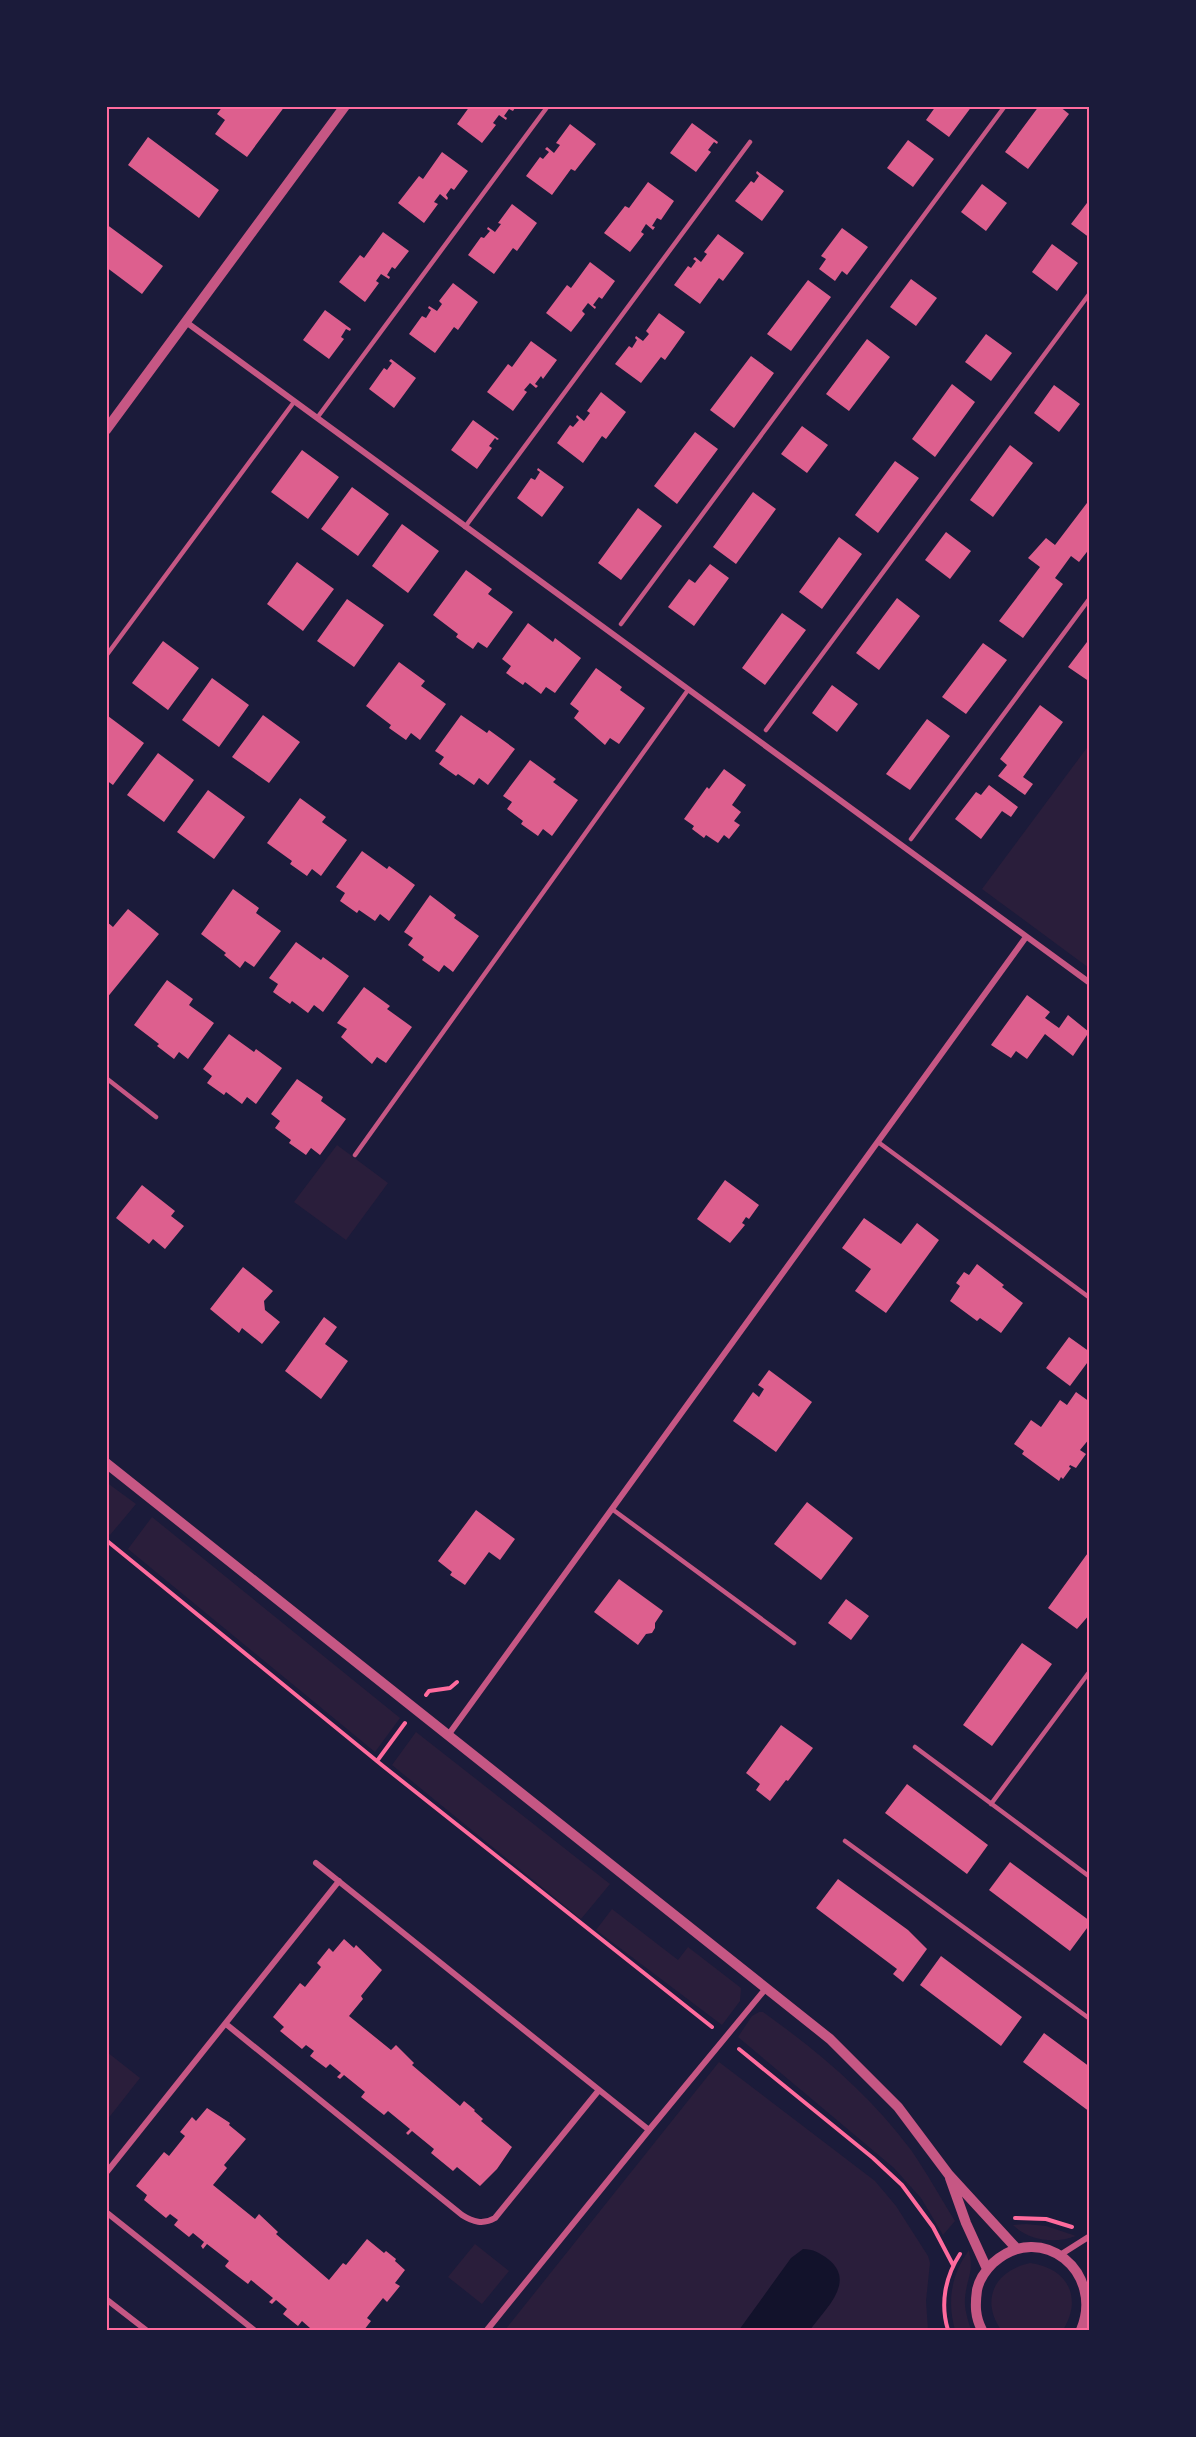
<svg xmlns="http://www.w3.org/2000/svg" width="1196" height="2437" font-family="'Roboto Serif',serif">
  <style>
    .green { fill: #2a1e3b }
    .water { fill: #12122b }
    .building { fill: #dd5f8e }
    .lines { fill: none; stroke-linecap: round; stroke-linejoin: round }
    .path { stroke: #ff6b9d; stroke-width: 4 }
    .service { stroke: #c65784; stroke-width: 4.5 }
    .minor { stroke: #c65784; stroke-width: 6 }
    .tertiary { stroke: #c65784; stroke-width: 10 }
    .neatline { fill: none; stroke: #ff6b9d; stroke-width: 2 }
  </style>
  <rect width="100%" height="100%" fill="#1b1b3a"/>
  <path class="green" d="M1089 745V968L982 889Z
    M337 1145 388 1183 346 1240 294 1202Z
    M106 1482 136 1504 110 1535 107 1532Z
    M152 1517 400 1718 375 1752 128 1549Z
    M416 1732 610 1884 581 1919 392 1765Z
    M612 1909 678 1960 688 1947 741 1988 740 2001 722 2025 596 1930Z
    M759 2012H763C819 2052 870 2095 911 2150 927 2173 940 2197 955 2221L943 2235 921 2198 894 2168 738 2037 752 2016Z
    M107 2052 140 2078 107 2120H106Z
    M719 2062 875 2181 896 2206 928 2256 930 2263 926 2301 928 2330H505Z
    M1026 2224 1046 2226 1076 2236C1055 2244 1029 2241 1013 2225Z
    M475 2244 509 2271 482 2304 448 2277Z
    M969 2250C974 2273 967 2277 965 2298 964 2309 968 2320 971 2330H955C947 2301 951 2275 969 2250Z
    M1030 2263C1068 2268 1083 2298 1063 2330H1001C980 2299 995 2271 1030 2263Z"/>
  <path class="water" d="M803 2249C813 2249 820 2253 828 2259 857 2282 825 2309 810 2330H739L791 2258Z"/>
  <path class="building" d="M223 106H285L247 157 215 134 225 120 217 114Z
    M470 106H516L513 111 509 109 504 116 507 118 506 120 499 115 493 123 496 125 482 143 457 124Z
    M936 106H972L949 137 926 120Z
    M1039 106H1059L1069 114 1028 169 1005 152Z
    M692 123 718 142 717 144 714 142 708 150 711 152 696 172 670 153Z
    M570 124 596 144 575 171 571 169 552 195 526 176 540 157 543 159 549 152 545 149 547 147 554 153 560 145 556 143Z
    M148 137 219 190 199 218 128 165Z
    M908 140 934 159 913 187 887 168Z
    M442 152 468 171 454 190 451 188 446 195 448 198 447 200 440 194 434 202 438 204 424 223 398 203 419 176 423 179Z
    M757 171 784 191 762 221 735 201 751 181 754 183 759 176 756 173Z
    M648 182 674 201 661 220 657 218 652 226 655 227 653 230 646 224 641 232 644 234 630 252 604 233 625 206 629 208Z
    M982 184 1007 203 986 231 961 212Z
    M1090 199V238L1071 224Z
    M512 204 537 223 517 251 513 248 494 274 468 255 481 237 484 238 490 231 487 229 488 227 495 232 501 224 498 223Z
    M106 224 163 266 142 294 106 267Z
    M842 228 868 247 847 275 842 271 835 281 819 269 826 259 821 256Z
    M383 232 409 251 395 269 392 267 387 275 390 277 389 279 381 274 376 281 379 283 365 302 339 282 360 255 364 258Z
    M718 234 744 253 723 281 719 278 700 304 674 285 688 266 691 268 696 261 693 259 695 257 701 262 707 254 704 252Z
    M1052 244 1078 263 1057 291 1032 272Z
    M590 262 615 281 602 299 599 297 593 305 596 307 595 309 588 303 582 311 585 314 571 332 546 313 567 285 571 288Z
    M911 279 937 298 916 326 890 307Z
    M808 280 831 297 791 351 767 334Z
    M453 283 478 302 458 330 454 327 435 353 409 334 422 316 426 318 431 310 428 308 429 306 437 311 442 304 439 301Z
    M325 310 351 329 350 331 346 329 341 337 344 339 329 359 303 340Z
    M659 313 685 332 665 360 661 357 641 383 615 364 629 346 632 348 637 340 635 338 636 336 643 341 649 334 646 331Z
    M986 334 1012 353 991 381 965 362Z
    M867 339 890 357 849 411 826 394Z
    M531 341 557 360 543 379 541 376 535 384 538 386 536 388 530 383 524 390 527 392 513 411 487 392 508 364 512 367Z
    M751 356 774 373 734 428 710 410Z
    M391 359 416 378 394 408 369 389 384 368 387 370 392 363 389 361Z
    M952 384 975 402 935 457 912 439Z
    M1054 385 1080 404 1059 432 1034 413Z
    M601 392 626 412 606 439 602 436 583 463 557 443 570 425 573 427 579 420 576 417 577 415 584 421 590 413 587 411Z
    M473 420 499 439 497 440 495 438 489 446 492 448 477 469 451 450Z
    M802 426 828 445 807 473 781 454Z
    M695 432 718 449 677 504 654 486Z
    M1010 445 1033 463 993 517 970 500Z
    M302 450 339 477 308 519 271 492Z
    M895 461 919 478 878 533 855 515Z
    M538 468 564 487 542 517 517 498 531 478 535 480 540 472 537 470Z
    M352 487 389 514 358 556 321 529Z
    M753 492 776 509 736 564 713 547Z
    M1090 499V548L1079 562 1071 556 1055 578 1063 584 1023 638 999 621 1040 567 1028 558 1046 538 1055 545Z
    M638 508 662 526 621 580 598 563Z
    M402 524 439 551 408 593 372 566Z
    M946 532 971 551 950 579 925 560Z
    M839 537 862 554 822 609 799 592Z
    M297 562 334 589 303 631 267 604Z
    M710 564 729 578 694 626 668 607 689 579 695 583Z
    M466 570 492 589 488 594 513 612 487 648 478 642 473 649 456 637 458 634 433 615Z
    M897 598 920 616 879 670 856 653Z
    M347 599 384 625 354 667 317 641Z
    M782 613 806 630 765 685 742 668Z
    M528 623 553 642 555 638 581 658 555 693 546 687 541 694 525 682 523 685 506 673 511 666 502 659Z
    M1090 638V682L1068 667Z
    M163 641 199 668 168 710 132 683Z
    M983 643 1007 660 966 714 942 697Z
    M399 662 425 681 421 686 446 704 420 740 411 733 406 740 389 728 391 725 366 706Z
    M596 668 622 687 620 690 645 708 619 744 610 738 605 745 574 718 579 711 570 704Z
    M212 678 249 705 219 747 182 720Z
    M832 685 858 704 837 732 812 713Z
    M1040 705 1063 722 1023 777 1033 784 1025 795 998 776 1007 765 1000 759Z
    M263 715 300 742 269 783 232 757Z
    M461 715 487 733 489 730 515 749 488 785 479 778 474 785 458 774 456 776 439 764 444 757 435 751Z
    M108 716 144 743 113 785 106 780Z
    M927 719 950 736 910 790 886 774Z
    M158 753 194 780 164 822 127 795Z
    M530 760 556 779 553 782 578 800 552 836 543 829 538 836 521 824 523 821 507 809 512 802 503 796Z
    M724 769 746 785 732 805 741 812 734 821 740 825 729 839 724 835 718 843 706 835 704 838 692 829 694 826 684 819 707 787 709 789Z
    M989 785 1018 807 1011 817 1002 811 981 839 955 819 976 792 981 795Z
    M208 790 245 817 214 859 177 832Z
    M300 798 326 817 322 822 347 840 321 876 312 869 307 876 290 864 292 861 267 843Z
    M362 851 387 869 389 866 415 885 389 921 380 914 375 921 359 910 357 913 340 901 345 893 336 887Z
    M233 889 259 908 256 913 281 931 254 967 245 961 240 968 224 955 226 953 201 934Z
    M430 895 456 915 454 918 479 936 453 972 444 965 439 972 422 960 424 957 408 945 413 938 404 932Z
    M128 909 159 934 106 999V921L113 927Z
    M296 942 321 960 323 957 349 976 323 1012 314 1005 308 1013 292 1001 290 1004 273 992 278 984 269 978Z
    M167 980 193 999 189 1005 214 1023 188 1059 179 1052 174 1059 157 1046 159 1044 134 1025Z
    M364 987 390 1006 387 1009 412 1027 386 1063 377 1057 372 1064 341 1037 347 1029 337 1023Z
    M1027 995 1050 1012 1045 1018 1059 1028 1068 1015 1089 1032 1073 1056 1045 1034 1027 1059 1016 1051 1011 1058 991 1045Z
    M229 1034 254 1052 256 1049 282 1068 256 1104 247 1097 242 1104 226 1092 224 1095 207 1083 212 1076 203 1069Z
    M297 1079 323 1097 321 1101 346 1119 320 1155 311 1148 306 1155 289 1143 291 1140 275 1128 280 1121 271 1114Z
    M725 1180 759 1205 749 1219 746 1217 742 1223 745 1225 730 1243 697 1219Z
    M142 1185 175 1211 171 1216 184 1226 165 1249 153 1239 149 1244 116 1218Z
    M864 1218 901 1244 917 1223 939 1240 886 1313 855 1291 871 1269 842 1248Z
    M977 1264 1004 1285 1002 1287 1023 1303 1001 1333 980 1318 977 1321 950 1301 960 1286 956 1283 964 1272 969 1275Z
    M243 1267 273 1291 264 1301 265 1310 280 1322 262 1344 242 1328 239 1333 210 1309Z
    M324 1317 337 1327 325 1344 348 1361 321 1399 285 1371Z
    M1069 1337 1090 1352V1359L1070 1386 1046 1368Z
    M769 1370 812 1402 776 1452 733 1421 753 1392 759 1397 764 1389 758 1385Z
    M1076 1392 1090 1402V1438L1080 1450 1086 1454 1076 1468 1070 1465 1069 1467 1071 1468 1063 1479 1061 1477 1059 1481 1022 1454 1024 1451 1014 1444 1031 1420 1041 1427 1060 1400 1067 1405Z
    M807 1502 853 1538 821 1580 774 1544Z
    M476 1510 515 1539 500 1560 489 1552 465 1585 450 1575 452 1572 438 1561Z
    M1090 1550V1614L1077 1629 1048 1608Z
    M619 1579 663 1611 655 1623V1628L652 1633 646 1634 638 1645 594 1612Z
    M846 1599 869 1616 851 1640 828 1623Z
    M1022 1643 1052 1664 992 1746 963 1725Z
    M781 1725 813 1748 788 1781 786 1780 770 1801 756 1790 760 1784 746 1773Z
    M907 1784 988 1845 967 1874 885 1813Z
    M1010 1862 1090 1921V1924L1070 1951 989 1890Z
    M838 1879 908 1930 927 1949 903 1982 893 1974 897 1969 816 1908Z
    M344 1939 354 1948 356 1945 382 1970 361 1996 363 1999 349 2016 391 2050 396 2045 414 2063 412 2065 460 2106 464 2101 475 2110 474 2111 483 2119 481 2121 512 2147 497 2169 480 2186 457 2167 453 2171 431 2153 434 2149 412 2131 408 2135 406 2133 410 2129 388 2111 384 2115 361 2097 365 2092 344 2075 340 2079 337 2077 341 2073 330 2064 326 2068 310 2056 314 2051 306 2045 302 2049 280 2031 284 2027 273 2017 300 1983 305 1987 321 1967 317 1963 329 1948 333 1952Z
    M941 1956 1022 2017 1001 2046 920 1985Z
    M1044 2033 1090 2067V2112L1023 2062Z
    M207 2108 230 2123 229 2125 246 2139 224 2165 227 2168 213 2185 255 2219 259 2214 278 2232 276 2234 329 2280 343 2263 346 2265 367 2239 384 2253 386 2251 396 2259 395 2261 405 2270 395 2283 400 2286 387 2302 383 2298 367 2318 371 2321 364 2330H308L310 2328 302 2321 298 2326 283 2314 287 2309 276 2300 272 2304 269 2302 273 2298 251 2280 248 2284 227 2268 225 2266 229 2261 207 2244 203 2249 201 2246 204 2242 193 2233 189 2237 174 2225 178 2220 170 2214 166 2218 144 2200 147 2195 136 2186 164 2152 169 2156 185 2136 180 2132 192 2117 196 2121Z"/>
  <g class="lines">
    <path class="path" d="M106 1540 383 1766 712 2027
      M426 1695 429 1691 450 1688 457 1682
      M377 1761 405 1723
      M739 2049 873 2158 902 2185 933 2227 953 2265
      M1015 2218 1046 2219 1072 2227
      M948 2330C940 2304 945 2277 960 2254"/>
    <path class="service" d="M317 418 548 106
      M465 527 750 142
      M621 624 1005 106
      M106 656 294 402
      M766 730 1090 293
      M911 839 1090 598
      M106 1078 156 1117
      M878 1142 1090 1298
      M355 1155 688 690
      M612 1509 794 1643
      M915 1747 1090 1877
      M991 1804 1090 1671
      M845 1841 1090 2019"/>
    <path class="minor" d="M186 322 1090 983
      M449 1734 1026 937
      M316 1863 649 2130 767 1987
      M226 2024 462 2215C473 2222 483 2225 495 2218L599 2090
      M106 2173 339 1881
      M106 2212 254 2330
      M1060 2255 1090 2236
      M106 2299 146 2330
      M487 2330 649 2130"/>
    <path class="tertiary" d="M106 430 345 106
      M106 1463 830 2039 898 2107 949 2175 1017 2249
      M950 2178 966 2223 987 2269
      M982 2330C975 2317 975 2305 977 2290 979 2280 986 2270 993 2263 1042 2219 1105 2273 1081 2330"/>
  </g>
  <rect width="1196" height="2437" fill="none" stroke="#1b1b3a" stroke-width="216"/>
  <rect x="108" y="108" width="980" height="2221" class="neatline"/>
</svg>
